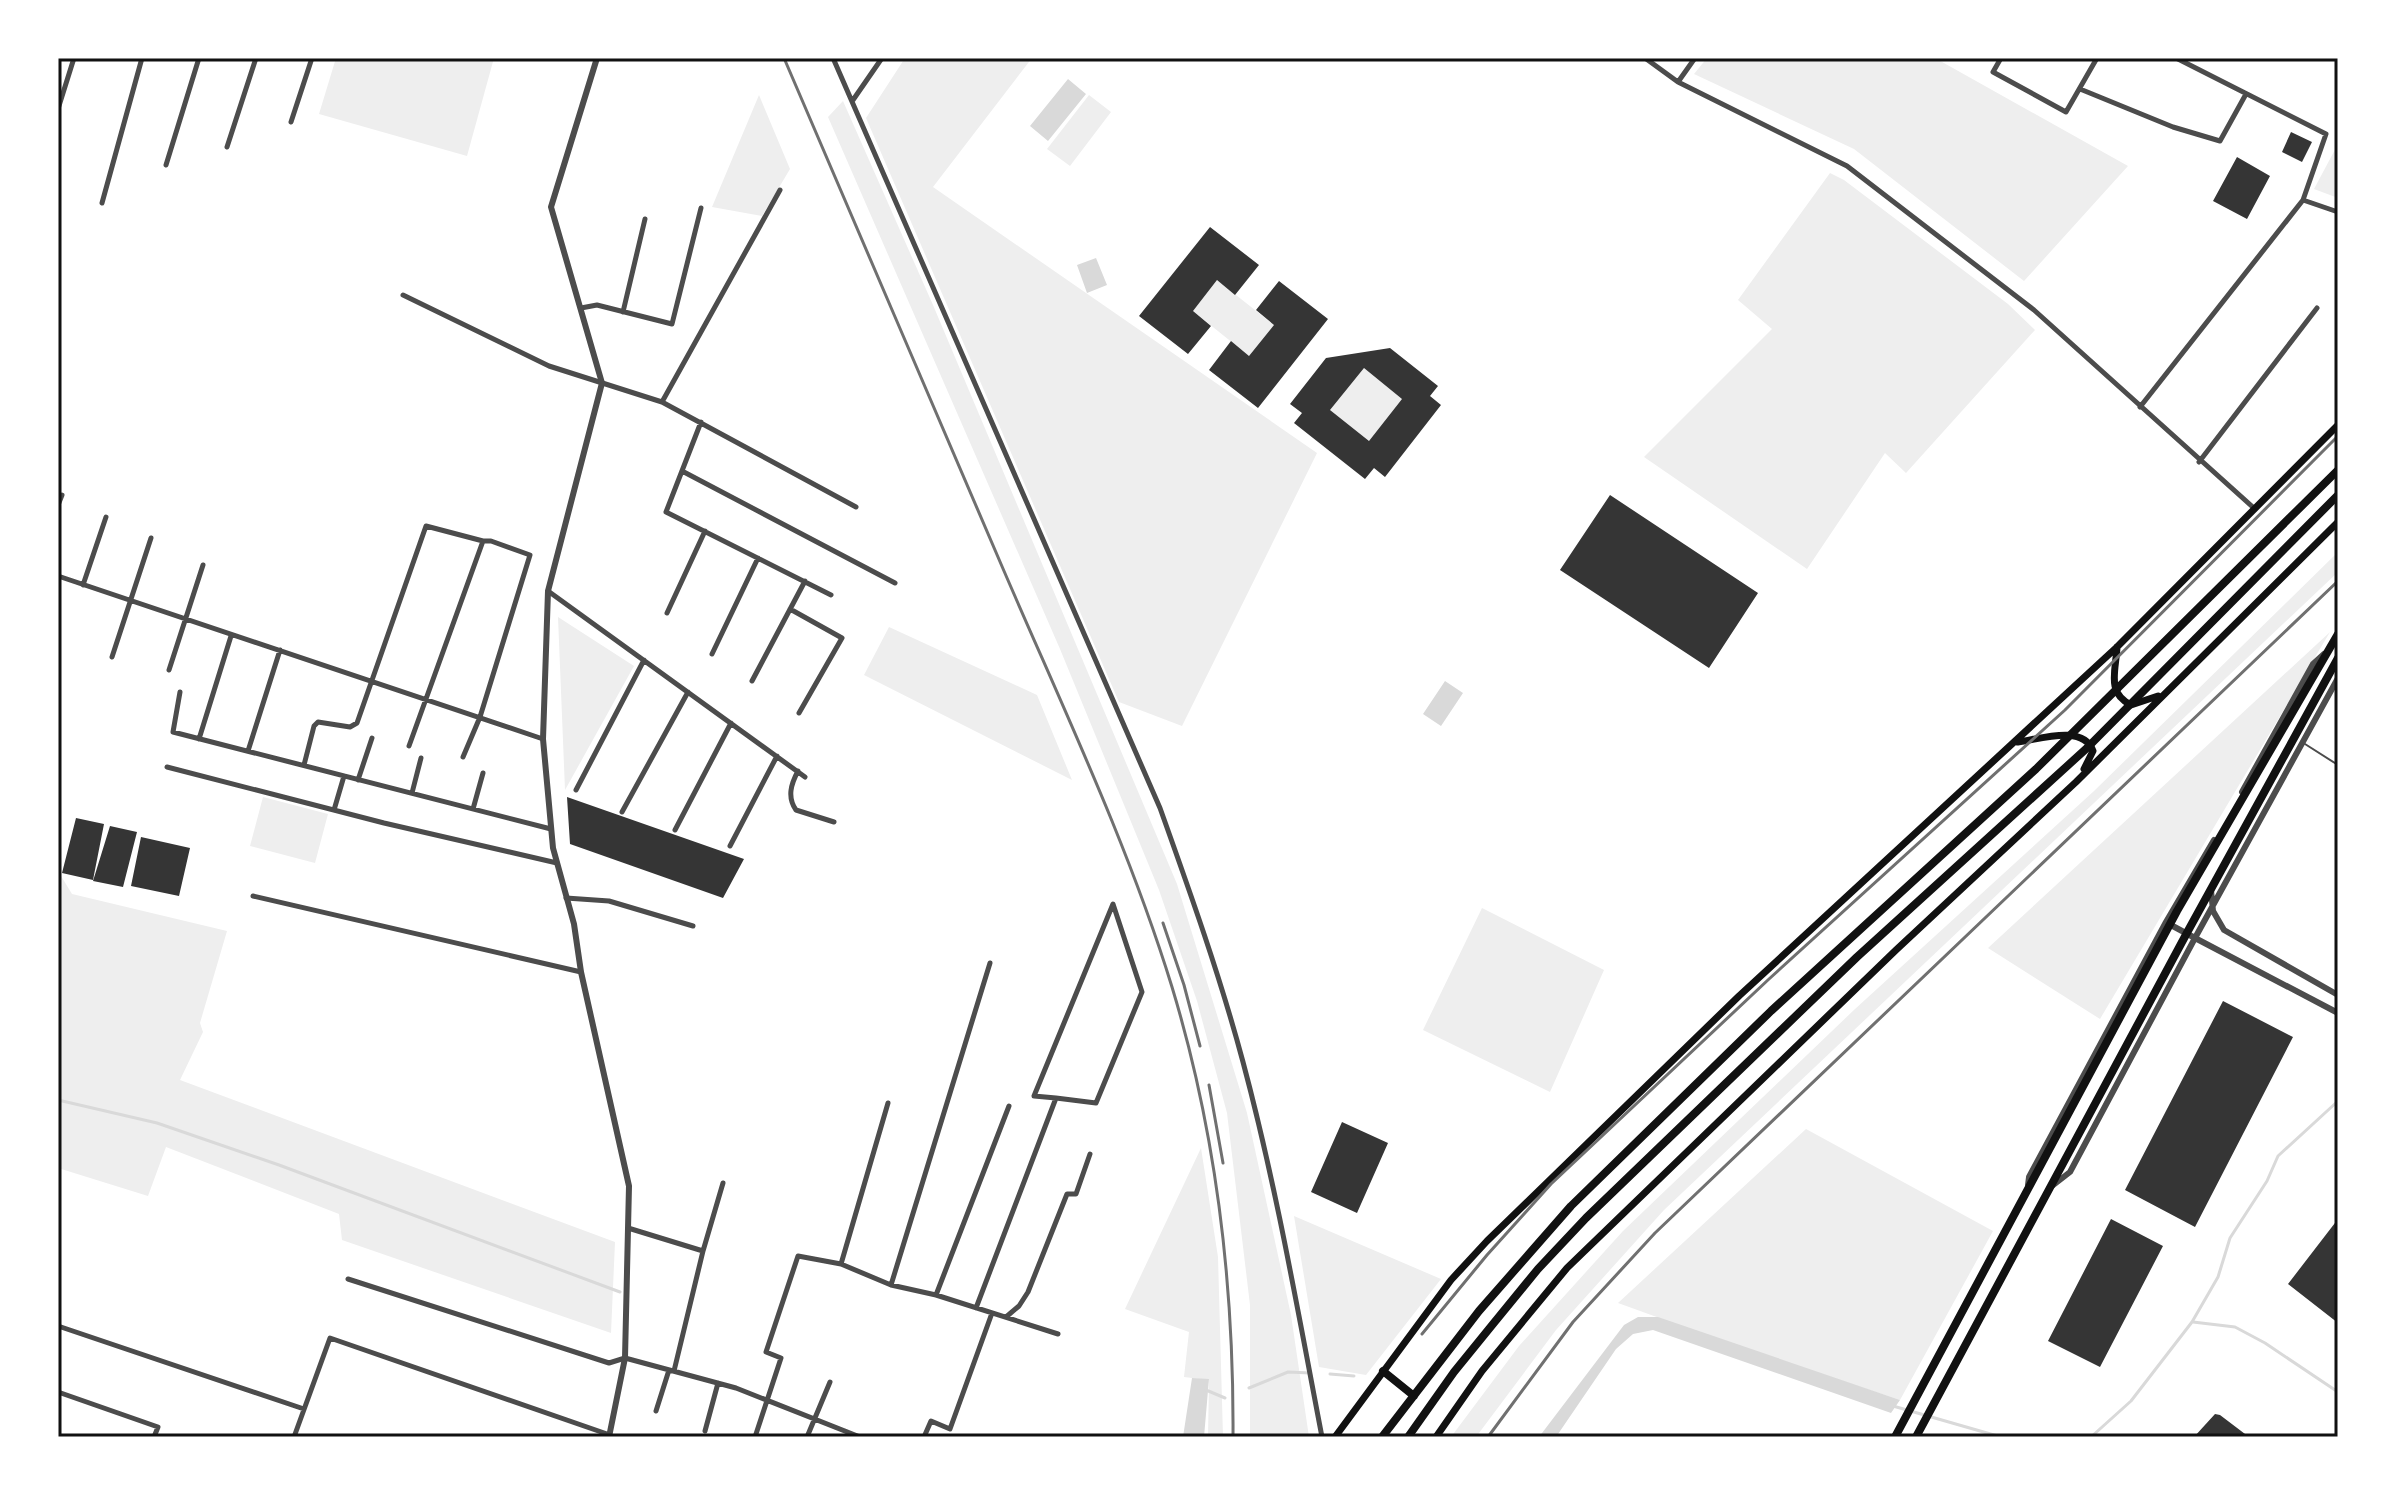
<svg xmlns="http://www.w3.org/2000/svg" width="2396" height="1495" font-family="'Source Serif 4',serif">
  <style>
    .green { fill: #eee }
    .water { fill: #d9d9d9 }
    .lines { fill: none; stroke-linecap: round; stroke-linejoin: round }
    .stream { stroke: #d9d9d9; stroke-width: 3 }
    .building { fill: #353535; fill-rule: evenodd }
    .service { stroke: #4c4c4c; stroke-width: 2 }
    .minor { stroke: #4c4c4c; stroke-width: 5 }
    .tertiary { stroke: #4c4c4c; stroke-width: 6 }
    .secondary { stroke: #111; stroke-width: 7 }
    .primary { stroke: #111; stroke-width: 8 }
    .trunk { stroke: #111; stroke-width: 8 }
    .rail { stroke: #707070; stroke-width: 3 }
    .neatline { fill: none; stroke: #111; stroke-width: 3 }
  </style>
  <rect width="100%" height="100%" fill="#fff"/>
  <path class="green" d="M336 58H494L467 156 319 114Z
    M905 58H1032L933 187 1317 453 1182 726 1119 702 866 118Z
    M1707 58H1935L2128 166 2024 281 1854 149 1694 74Z
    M759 95 790 169 762 216 712 207Z
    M1089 95 1111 112 1070 166 1047 149Z
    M843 101 933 305 1177 884 1247 1113 1291 1315 1309 1437H1250V1305L1227 1113 1197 1001 1159 890 1060 649 828 117Z
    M2338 144V198L2314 189Z
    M1830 173 1844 180 2008 304 2035 330 1906 473 1885 453 1807 569 1644 457 1772 329 1738 300Z
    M1217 280 1274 325 1249 356 1193 311Z
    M1364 368 1402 399 1369 441 1330 410Z
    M2338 552V572L1664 1210 1556 1330 1476 1437H1451L1519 1346 1623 1231 1855 1009 2094 791Z
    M558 617 634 666 565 790Z
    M889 627 1037 695 1072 780 864 675Z
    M2330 632 2100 1019 1988 948Z
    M263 797 328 814 315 863 250 846Z
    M58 871 72 894 227 931 200 1023 203 1032 180 1080 615 1242 611 1333 342 1240 339 1214 166 1147 148 1196 58 1168Z
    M1482 908 1604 970 1550 1092 1423 1030Z
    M1806 1129 1993 1231 1900 1400 1748 1350 1618 1303Z
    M1201 1148 1218 1257 1223 1437H1208L1209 1380 1184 1377 1189 1332 1125 1309Z
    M1294 1216 1441 1279 1366 1375 1319 1367Z"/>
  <path class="water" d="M1068 79 1086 94 1048 141 1030 126Z
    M1096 258 1107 285 1087 293 1077 265Z
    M1445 681 1463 693 1441 726 1423 714Z
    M1638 1317H1658L1900 1400 1891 1413 1653 1330 1633 1334 1616 1349 1556 1437H1539L1624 1325Z
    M1192 1378 1209 1379 1204 1437H1183Z"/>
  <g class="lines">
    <path class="stream" d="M58 1100 157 1123 279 1165 620 1292
      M2193 1322 2235 1327 2265 1343 2338 1392
      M1330 1374 1354 1376
      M1249 1388 1288 1372 1310 1373
      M1206 1390 1225 1398
      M1893 1406 2001 1437
      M2091 1437 2131 1401 2192 1322 2218 1277 2230 1238 2267 1181 2278 1156 2338 1101"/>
  </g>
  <path class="building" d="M2291 132 2312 142 2302 162 2282 152Z
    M2237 157 2270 176 2247 219 2213 201Z
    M1210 227 1259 265 1235 295 1217 280 1193 311 1211 326 1188 354 1139 316Z
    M1279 281 1328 319 1258 408 1209 370 1231 341 1249 356 1274 325 1256 310Z
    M1390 348 1438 386 1430 396 1441 405 1385 477 1374 468 1365 479 1294 423 1302 413 1290 404 1326 358ZM1364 368 1402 399 1369 441 1330 410Z
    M1610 495 1758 593 1709 668 1560 570Z
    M567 797 744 859 723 898 570 844Z
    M76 818 104 824 93 880 62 873Z
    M110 826 137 832 123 887 93 881Z
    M141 837 190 848 179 896 131 886Z
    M2223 1001 2293 1037 2195 1227 2125 1190Z
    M1342 1122 1388 1143 1357 1213 1311 1192Z
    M2111 1219 2163 1246 2100 1367 2048 1341Z
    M2338 1219V1323L2288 1284Z
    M2215 1414 2220 1415 2249 1437H2194Z"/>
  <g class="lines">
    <path class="service" d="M2305 744 2338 765"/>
    <path class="minor" d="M833 58 1160 808C1190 892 1220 976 1243 1062 1276 1185 1298 1312 1322 1437
      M1645 58 1678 82 1847 166 2034 310 2255 509
      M2001 58 1993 72 2066 112 2097 58
      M1678 82 1695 58
      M2080 89 2173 127 2220 141 2246 94
      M853 100 882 58
      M58 109 74 58
      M291 122 312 58
      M227 147 256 58
      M166 165 199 58
      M2303 200 2338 212
      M102 203 142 58
      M403 295 549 366 662 402 856 507
      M581 308 597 305 672 324 701 208
      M623 312 645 219
      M662 402 780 190
      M2140 407 2303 200 2326 134 2176 58
      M701 422 666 512 831 595
      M2199 462 2317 308
      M682 471 895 583
      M58 505 62 495
      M58 576 543 739
      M83 585 106 517
      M548 591 805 777
      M790 609 842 638 799 713
      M667 613 705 531
      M712 654 758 558
      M112 657 151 538
      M169 670 203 565
      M752 681 805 581
      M180 692 173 732 551 829
      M199 739 231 636
      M409 746 483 541
      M248 751 280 650
      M304 765 314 726 318 722 350 727 357 723 426 526 483 541H491L530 555 480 717 463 757
      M167 767 384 823 557 863
      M798 771C791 784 787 797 796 810L834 822
      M358 780 372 738
      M576 790 644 660
      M412 793 421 758
      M473 809 483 773
      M334 810 344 776
      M622 812 688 692
      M675 830 731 723
      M730 846 777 756
      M253 896 581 972
      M566 898 609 901 693 926
      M628 1228 703 1251
      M841 1264 888 1103
      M348 1279 609 1363 625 1358 736 1388 860 1437
      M891 1285 990 963
      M936 1295 1009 1106
      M976 1308 1056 1098 1034 1096 1113 904 1142 992 1096 1103 1056 1098
      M1006 1317 1019 1306 1028 1292 1067 1194H1076L1090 1154
      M58 1326 304 1409
      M674 1371 703 1251 723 1183
      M58 1392 158 1427 154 1437
      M656 1411 669 1370
      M705 1431 718 1383
      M294 1437 330 1338 610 1435
      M755 1437 781 1358 766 1352 798 1256 841 1264 891 1285 936 1295 1058 1334
      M807 1437 830 1382
      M924 1437 931 1421 950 1429 992 1313"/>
    <path class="tertiary" d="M597 58 551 207 602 383 548 591 543 739 553 848 574 924 581 972 629 1186 625 1358 609 1437
      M2242 792 2313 664 2324 654
      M2211 890 2213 911 2224 930 2338 995
      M2169 924 2195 938 2338 678
      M2028 1185 2029 1177 2166 922 2214 840
      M2052 1186 2070 1172 2195 938 2338 1013"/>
    <path class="secondary" d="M2117 647C2116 670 2106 693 2131 705L2158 696
      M2018 742C2041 739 2083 724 2093 751L2084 769
      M1335 1437 1451 1280 1487 1241 1739 996 2117 647 2338 425
      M1436 1437 1482 1371 1567 1268 1896 950 2076 782 2338 522"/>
    <path class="primary" d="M1895 1437 2177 911 2338 634
      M1916 1437 2189 929 2338 658"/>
    <path class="trunk" d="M1383 1371 1414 1396
      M1382 1437 1479 1311 1571 1206 1771 1011 2036 769 2338 470
      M1408 1437 1454 1372 1493 1324 1538 1269 1586 1218 1857 957 2087 748 2338 495"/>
    <path class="rail" d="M784 58C857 229 931 400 1004 571 1063 708 1128 844 1172 987 1216 1132 1234 1286 1233 1437
      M1163 923 1184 985 1200 1046
      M1209 1085 1223 1163
      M1422 1334 1487 1255 1551 1184 1769 979 2065 710 2338 436
      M1488 1437 1573 1322 1655 1233 2338 581"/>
  </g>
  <rect width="2396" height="1495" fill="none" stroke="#ffffff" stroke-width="120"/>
  <rect x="60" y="60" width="2276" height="1375" class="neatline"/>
</svg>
